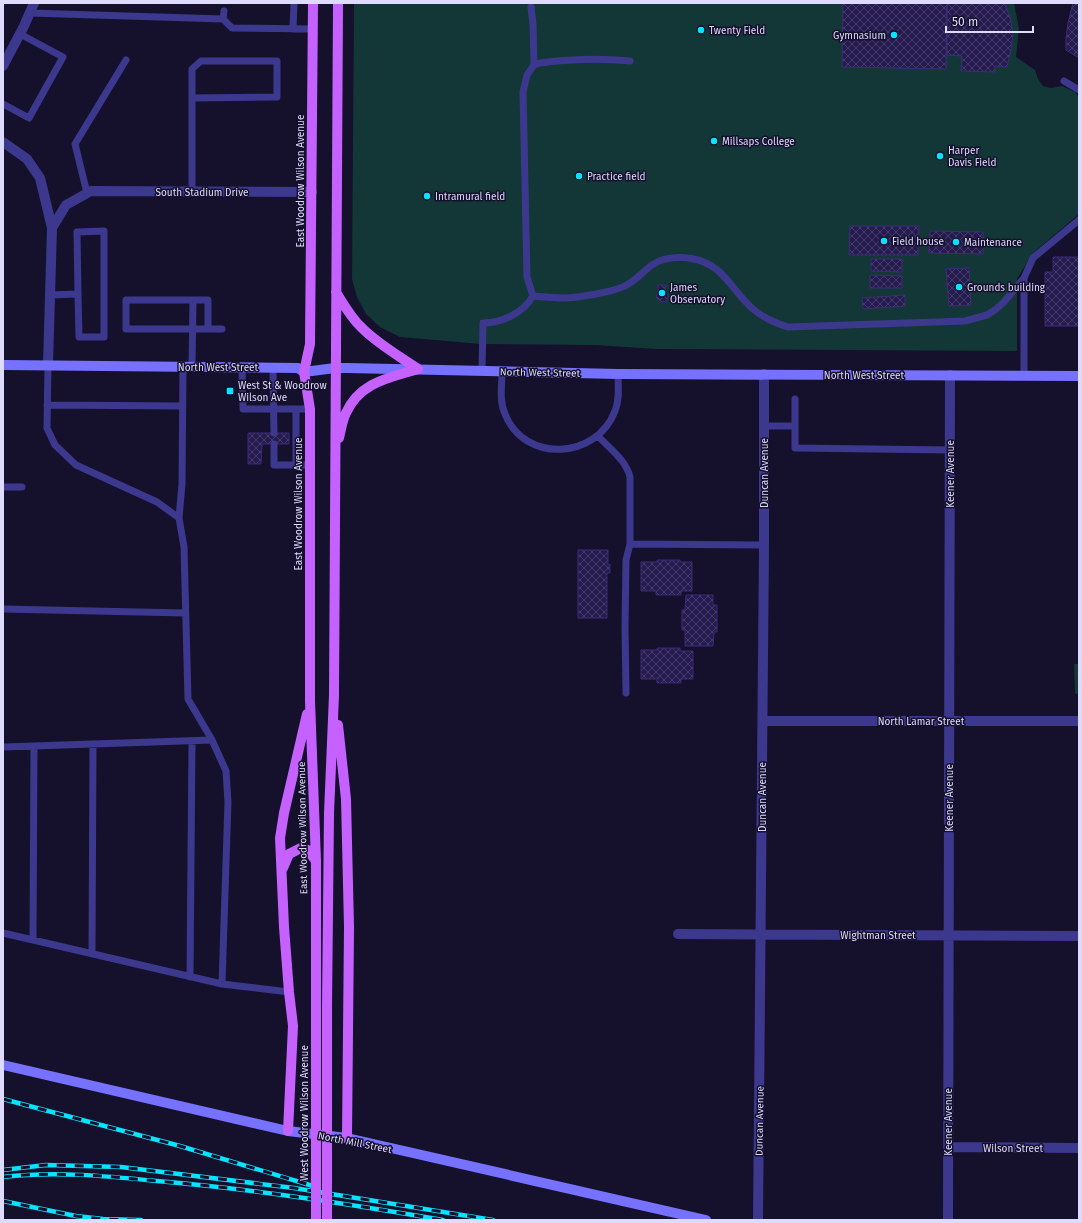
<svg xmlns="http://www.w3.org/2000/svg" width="1082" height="1223" font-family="'Fira Sans',sans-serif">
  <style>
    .pitch { fill: #123736 }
    .building { fill: url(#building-cross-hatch); stroke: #3c2b7b }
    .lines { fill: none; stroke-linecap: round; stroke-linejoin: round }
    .lane { stroke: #3c388e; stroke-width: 7 }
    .street { stroke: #3c388e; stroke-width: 10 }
    .secondary { stroke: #7672ff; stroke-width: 10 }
    .primary { stroke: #c562ff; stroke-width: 10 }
    .rail-casing { stroke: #07e4ff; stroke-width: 4.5 }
    .rail { stroke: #15102c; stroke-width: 3; stroke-dasharray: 9; stroke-linecap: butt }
    .primary-bridge { stroke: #c562ff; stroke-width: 10 }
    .poi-dot { fill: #07e4ff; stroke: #15102c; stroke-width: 1.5 }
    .labels { text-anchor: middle; stroke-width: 3; stroke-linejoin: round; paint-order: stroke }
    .poi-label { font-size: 10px; fill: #dfdbff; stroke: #15102c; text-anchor: start }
    .street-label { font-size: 10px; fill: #dfdbff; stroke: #15102c }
  </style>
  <defs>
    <pattern id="building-cross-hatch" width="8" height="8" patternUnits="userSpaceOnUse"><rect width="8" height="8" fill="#251b4e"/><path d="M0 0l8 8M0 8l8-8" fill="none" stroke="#443c69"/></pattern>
  </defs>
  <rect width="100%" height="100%" fill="#15102c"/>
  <path class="pitch" d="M354 3H1014L1019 29 1016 57 1035 70 1038 79 1043 86 1051 88 1062 86 1075 92 1079 97V214L1033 253 1017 279V351L656 349 594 345 481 344 400 337 380 327 366 314 357 297 352 279Z
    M1074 664H1079V693L1075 694Z"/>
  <path class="building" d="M843 3H947L946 69 842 67Z
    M947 3H1004L1010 17 1013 34 1011 49 1007 67 995 66V72L961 71 962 56 947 55Z
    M1073 3H1079V58L1066 50V38L1068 23Z
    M850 226H919L918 255H849Z
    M930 231 983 232V254L929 253Z
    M1053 257H1079V326H1045V272H1053Z
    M871 259H902V272L871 271Z
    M969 268 971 305 949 306 946 269Z
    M870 275 902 276V288H870Z
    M658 285H666L665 291 668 296 667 300 664 302 660 301 656 297 658 291Z
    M905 295V306L863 309 862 298Z
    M248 433H289V444H262L261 464H248Z
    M578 550H608V565L610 564V573H607V618H578Z
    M657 560H680V562H692V591H681V595H656V591H641V562H657Z
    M686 595H713V605H717V632H714L713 646H685V630H682V610H685Z
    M657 648H680V651H693V679H681V683H657V679H641V650H657Z"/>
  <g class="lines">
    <path class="lane" d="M531 7 533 24 534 65
      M30 13 223 19 224 11
      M223 19 232 28 313 29
      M293 29 294 3
      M630 61C600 58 571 59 540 63L534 65 527 75 523 92 527 277 533 296C544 297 555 298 566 298 581 297 606 293 620 288 633 284 642 272 652 265 663 257 681 256 694 259 724 265 732 291 753 309 763 318 775 323 788 327L965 321 987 315 995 310 1004 302 1024 278 1033 258 1079 220
      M1064 81 1079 90
      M3 104 29 118 63 57 20 34
      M192 192V69L201 61H277V97L193 98
      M87 193 75 144 126 60
      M50 295 78 294 79 337H104V231L77 232 78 294
      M208 329V300H126V329H222
      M48 365 47 428 55 445 76 465 157 502 179 518 184 547 188 699 212 740 226 771 228 802 222 984
      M192 367 193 300
      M242 367 243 409H310
      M273 368 274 433
      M482 370 483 323C502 323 523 313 533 296
      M502 371C502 385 499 401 505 414 525 464 597 459 615 411 620 399 618 386 618 374
      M1024 376V278
      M795 399V448L950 450
      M47 405 182 406
      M296 409V465
      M764 426H795
      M598 436C609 448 626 460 630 477V544L626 560 625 627 626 693
      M274 444V465H310
      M3 487H22
      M179 518 182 484 183 367
      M630 544 764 545
      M3 609 185 613
      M3 747 212 740
      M3 933 222 984 289 992
      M33 940 34 746
      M92 954 93 744
      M190 977 192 741"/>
    <path class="street" d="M3 66 24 26 34 3
      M3 142 27 159 40 178 52 228
      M48 365 52 228 66 205 91 191 312 192
      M763 721H1079
      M678 934 1079 936
      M948 1147 1079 1148
      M758 1220 764 545V374
      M948 1220 950 375"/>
    <path class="secondary" d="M3 365 298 368 304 372 335 368H347L618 374 1079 376
      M3 1065 288 1131 347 1138 706 1220"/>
    <path class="primary" d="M313 3 310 344 304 372 310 409V701L316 861V1006
      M336 292C344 305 351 318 362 328 378 344 399 356 418 369
      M339 438C341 430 342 421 346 413 360 382 389 378 418 369
      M338 725 346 799 349 927 347 1138
      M283 868 289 854 301 848 308 850 316 861
      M327 1007 329 813 334 695 338 3
      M288 1131 293 1026 289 992 284 927 280 838 284 813 307 714"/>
    <defs>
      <path id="rail" d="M3 1099 180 1146 313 1186
        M3 1170 46 1165 121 1167 294 1188 493 1220
        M3 1177C55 1171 106 1176 157 1181 253 1189 348 1204 443 1220
        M3 1201 76 1216 103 1219 141 1220"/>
    </defs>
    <use href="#rail" class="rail-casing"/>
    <use href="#rail" class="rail"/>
    <path class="primary-bridge" d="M316 1220V1006
      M327 1220V1007"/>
  </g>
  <g class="poi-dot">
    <circle cx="701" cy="30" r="4"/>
    <circle cx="894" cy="35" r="4"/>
    <circle cx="714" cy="141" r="4"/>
    <circle cx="940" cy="156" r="4"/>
    <circle cx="579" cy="176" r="4"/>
    <circle cx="427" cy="196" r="4"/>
    <circle cx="884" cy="241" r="4"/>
    <circle cx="956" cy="242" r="4"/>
    <circle cx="959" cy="287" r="4"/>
    <circle cx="662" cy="293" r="4"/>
    <rect x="226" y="387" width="8" height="8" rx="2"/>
  </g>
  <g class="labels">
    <g class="poi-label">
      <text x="709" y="34">Twenty Field</text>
      <text x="886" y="39" text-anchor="end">Gymnasium</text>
      <text x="722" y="145">Millsaps College</text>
      <text x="948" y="154">Harper<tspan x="948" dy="12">Davis Field</tspan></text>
      <text x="587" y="180">Practice field</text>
      <text x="435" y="200">Intramural field</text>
      <text x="892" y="245">Field house</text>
      <text x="964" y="246">Maintenance</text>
      <text x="670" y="291">James<tspan x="670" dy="12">Observatory</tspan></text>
      <text x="967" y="291">Grounds building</text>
      <text x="238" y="389">West St &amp; Woodrow<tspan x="238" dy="12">Wilson Ave</tspan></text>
    </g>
    <g class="street-label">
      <text transform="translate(300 181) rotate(-90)" y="4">East Woodrow Wilson Avenue</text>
      <text x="202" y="196">South Stadium Drive</text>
      <text x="218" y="371">North West Street</text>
      <text transform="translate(540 372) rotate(1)" y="4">North West Street</text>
      <text x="864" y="379">North West Street</text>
      <text transform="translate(764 473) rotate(-90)" y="4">Duncan Avenue</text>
      <text transform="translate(950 474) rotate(-90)" y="4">Keener Avenue</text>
      <text transform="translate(298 504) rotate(-90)" y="4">East Woodrow Wilson Avenue</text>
      <text x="921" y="725">North Lamar Street</text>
      <text transform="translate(762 797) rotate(-90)" y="4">Duncan Avenue</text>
      <text transform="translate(949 798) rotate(-90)" y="4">Keener Avenue</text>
      <text transform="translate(302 828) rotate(-91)" y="4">East Woodrow Wilson Avenue</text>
      <text x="878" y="939">Wightman Street</text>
      <text transform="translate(304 1113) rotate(-90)" y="4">West Woodrow Wilson Avenue</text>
      <text transform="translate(759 1121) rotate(-89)" y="4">Duncan Avenue</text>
      <text transform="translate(948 1122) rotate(-90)" y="4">Keener Avenue</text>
      <text transform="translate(355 1142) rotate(11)" y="4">North Mill Street</text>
      <text x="1013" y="1152">Wilson Street</text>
    </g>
  </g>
  <rect width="1082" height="1223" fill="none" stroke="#dfdbff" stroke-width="8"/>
  <path d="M946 26v6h87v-6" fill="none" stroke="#dfdbff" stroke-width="2"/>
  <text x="952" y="26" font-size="12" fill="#dfdbff" stroke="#15102c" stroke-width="3" paint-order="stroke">50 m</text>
</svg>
